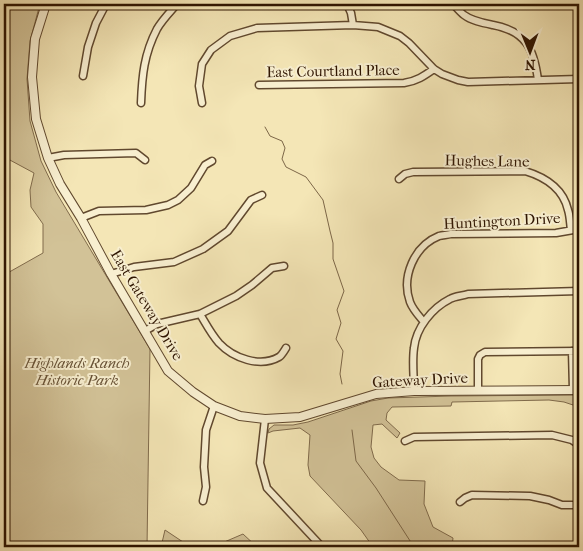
<svg xmlns="http://www.w3.org/2000/svg" width="583" height="551" font-family="'IM FELL French Canon',serif">
  <style>
    .green { fill: #d2c297; stroke: #806b4c }
    .lines { fill: none; stroke-linecap: round; stroke-linejoin: round }
    .stream { stroke: #7d6748; stroke-width: 1 }
    .minor-casing { stroke: #60482e; stroke-width: 9 }
    .tertiary-casing { stroke: #60482e; stroke-width: 10 }
    .minor { stroke: #f8efd0; stroke-width: 6 }
    .tertiary { stroke: #f8efd0; stroke-width: 8 }
    .labels { text-anchor: middle; stroke-width: 4; stroke-linejoin: round; paint-order: stroke }
    .street-label { font-size: 15px; fill: #2e1400; stroke: #f8efd0 }
    .park-label { font-size: 15px; font-style: italic; fill: #675135; stroke: #f8efd0 }
  </style>
  <rect width="100%" height="100%" fill="#f4e6b6"/>
  <filter id="stains"><feTurbulence type="fractalNoise" baseFrequency=".004" numOctaves="4"/><feColorMatrix values="0 0 0 0 .2 0 0 0 0 .09 0 0 0 0 .02 0 0 0 .5 -.17"/></filter>
  <radialGradient id="worn" r=".72"><stop offset=".6" stop-color="#630" stop-opacity="0"/><stop offset="1" stop-color="#630" stop-opacity=".3"/></radialGradient>
  <path class="green" d="M4 4H40L30 41 27 79 30 121 41 161 56 192 150 349 147 547H4V275L43 253V224L31 207 30 190 34 173 8 159 6 143 8 138 6 131 4 130Z
    M579 395V407L564 402 549 400 452 402 451 406 392 407 387 413 386 420 400 433 397 438 382 424 373 425 371 447 374 458 381 467 399 480 425 481 424 504 433 527 453 538 452 547H373L361 530 310 476 308 465 310 435 300 428 273 431 268 433 269 429 274 425H293L308 422 371 401 388 398 451 396Z
    M165 530 189 546H215L243 534 257 547H161Z"/>
  <g class="lines">
    <path class="stream" d="M265 127 270 136 282 141 285 148 282 159 286 167 306 177 323 200 330 231 333 243V259L344 291 337 310 341 323 336 339 343 351 340 374 342 384
      M352 430 356 461 376 488 414 547"/>
    <defs>
      <path id="minor" d="M347 4 351 13 353 25
        M453 4C456 7 460 12 464 15 472 21 483 23 493 25 526 31 534 49 538 80
        M83 76 88 47 96 23 106 4
        M259 85 404 83C417 81 424 76 434 69
        M141 103C142 76 144 54 157 29 162 20 170 12 177 4
        M202 103 199 86 202 64 211 50 230 36 257 28 353 25 378 27 400 36 409 43 434 69 442 74 458 80 468 82 579 79
        M48 158 64 155 136 153 145 160
        M399 179 405 174 413 172 525 171C545 177 563 188 568 210 570 216 570 223 571 230
        M81 218 99 211 146 210 168 205 178 200 191 188 205 165 212 161
        M111 274 134 267 174 262 203 249 228 231 251 200 262 195
        M200 314C206 324 211 334 219 343 233 358 260 368 279 357 282 355 284 351 286 348
        M424 322C419 316 413 310 410 302 401 277 414 246 439 236 443 235 447 235 451 234L556 233 579 229
        M145 331 157 324 200 314 236 296 252 285 272 268 284 266
        M572 351 573 390
        M478 390V359L480 355 485 352 579 351
        M414 391C414 377 412 362 414 348 416 328 432 308 450 299 455 296 462 296 468 294L579 291
        M265 419 260 463 267 488 322 547
        M405 441 414 437 552 435 572 440 579 445
        M203 501 206 487 204 467 206 430 214 406
        M460 502 465 498 472 495 530 496 549 500 562 505H579"/>
      <path id="tertiary" d="M46 4 35 39 32 77 36 119 48 158 60 184 81 218 111 274 168 371 193 392 214 406 240 416 265 419 300 417 376 394 414 391 579 390"/>
    </defs>
    <use href="#minor" class="minor-casing"/>
    <use href="#tertiary" class="tertiary-casing"/>
    <use href="#minor" class="minor"/>
    <use href="#tertiary" class="tertiary"/>
  </g>
  <g class="labels">
    <g class="street-label">
      <text transform="translate(333 71) rotate(-1)" y="5">East Courtland Place</text>
      <text transform="translate(487 161) rotate(1)" y="5">Hughes Lane</text>
      <text transform="translate(502 221) rotate(-3)" y="5">Huntington Drive</text>
      <text transform="translate(147 305) rotate(59)" y="5">East Gateway Drive</text>
      <text transform="translate(420 380) rotate(-3)" y="5">Gateway Drive</text>
    </g>
    <g class="park-label">
      <text x="77" y="368">Highlands Ranch<tspan x="77" dy="17">Historic Park</tspan></text>
    </g>
  </g>
  <rect width="583" height="551" fill="none" stroke="#f4e6b6" stroke-width="20"/>
  <rect x="5" y="5" width="573" height="541" fill="none" stroke="#2e1400" stroke-width="2.5"/>
  <rect x="10" y="10" width="563" height="531" fill="none" stroke="#2e1400"/>
  <g transform="translate(530 52) rotate(179)" stroke="#f8efd0" stroke-width="4" paint-order="stroke">
  <path d="M0-4L9 19L0 12L-9 19Z" fill="#2e1400"/>
  <text y="-8" font-size="14" font-weight="bold" text-anchor="middle" fill="#2e1400">N</text>
  </g>
  <rect width="100%" height="100%" filter="url(#stains)"/>
  <rect width="100%" height="100%" fill="url(#worn)"/>
</svg>
